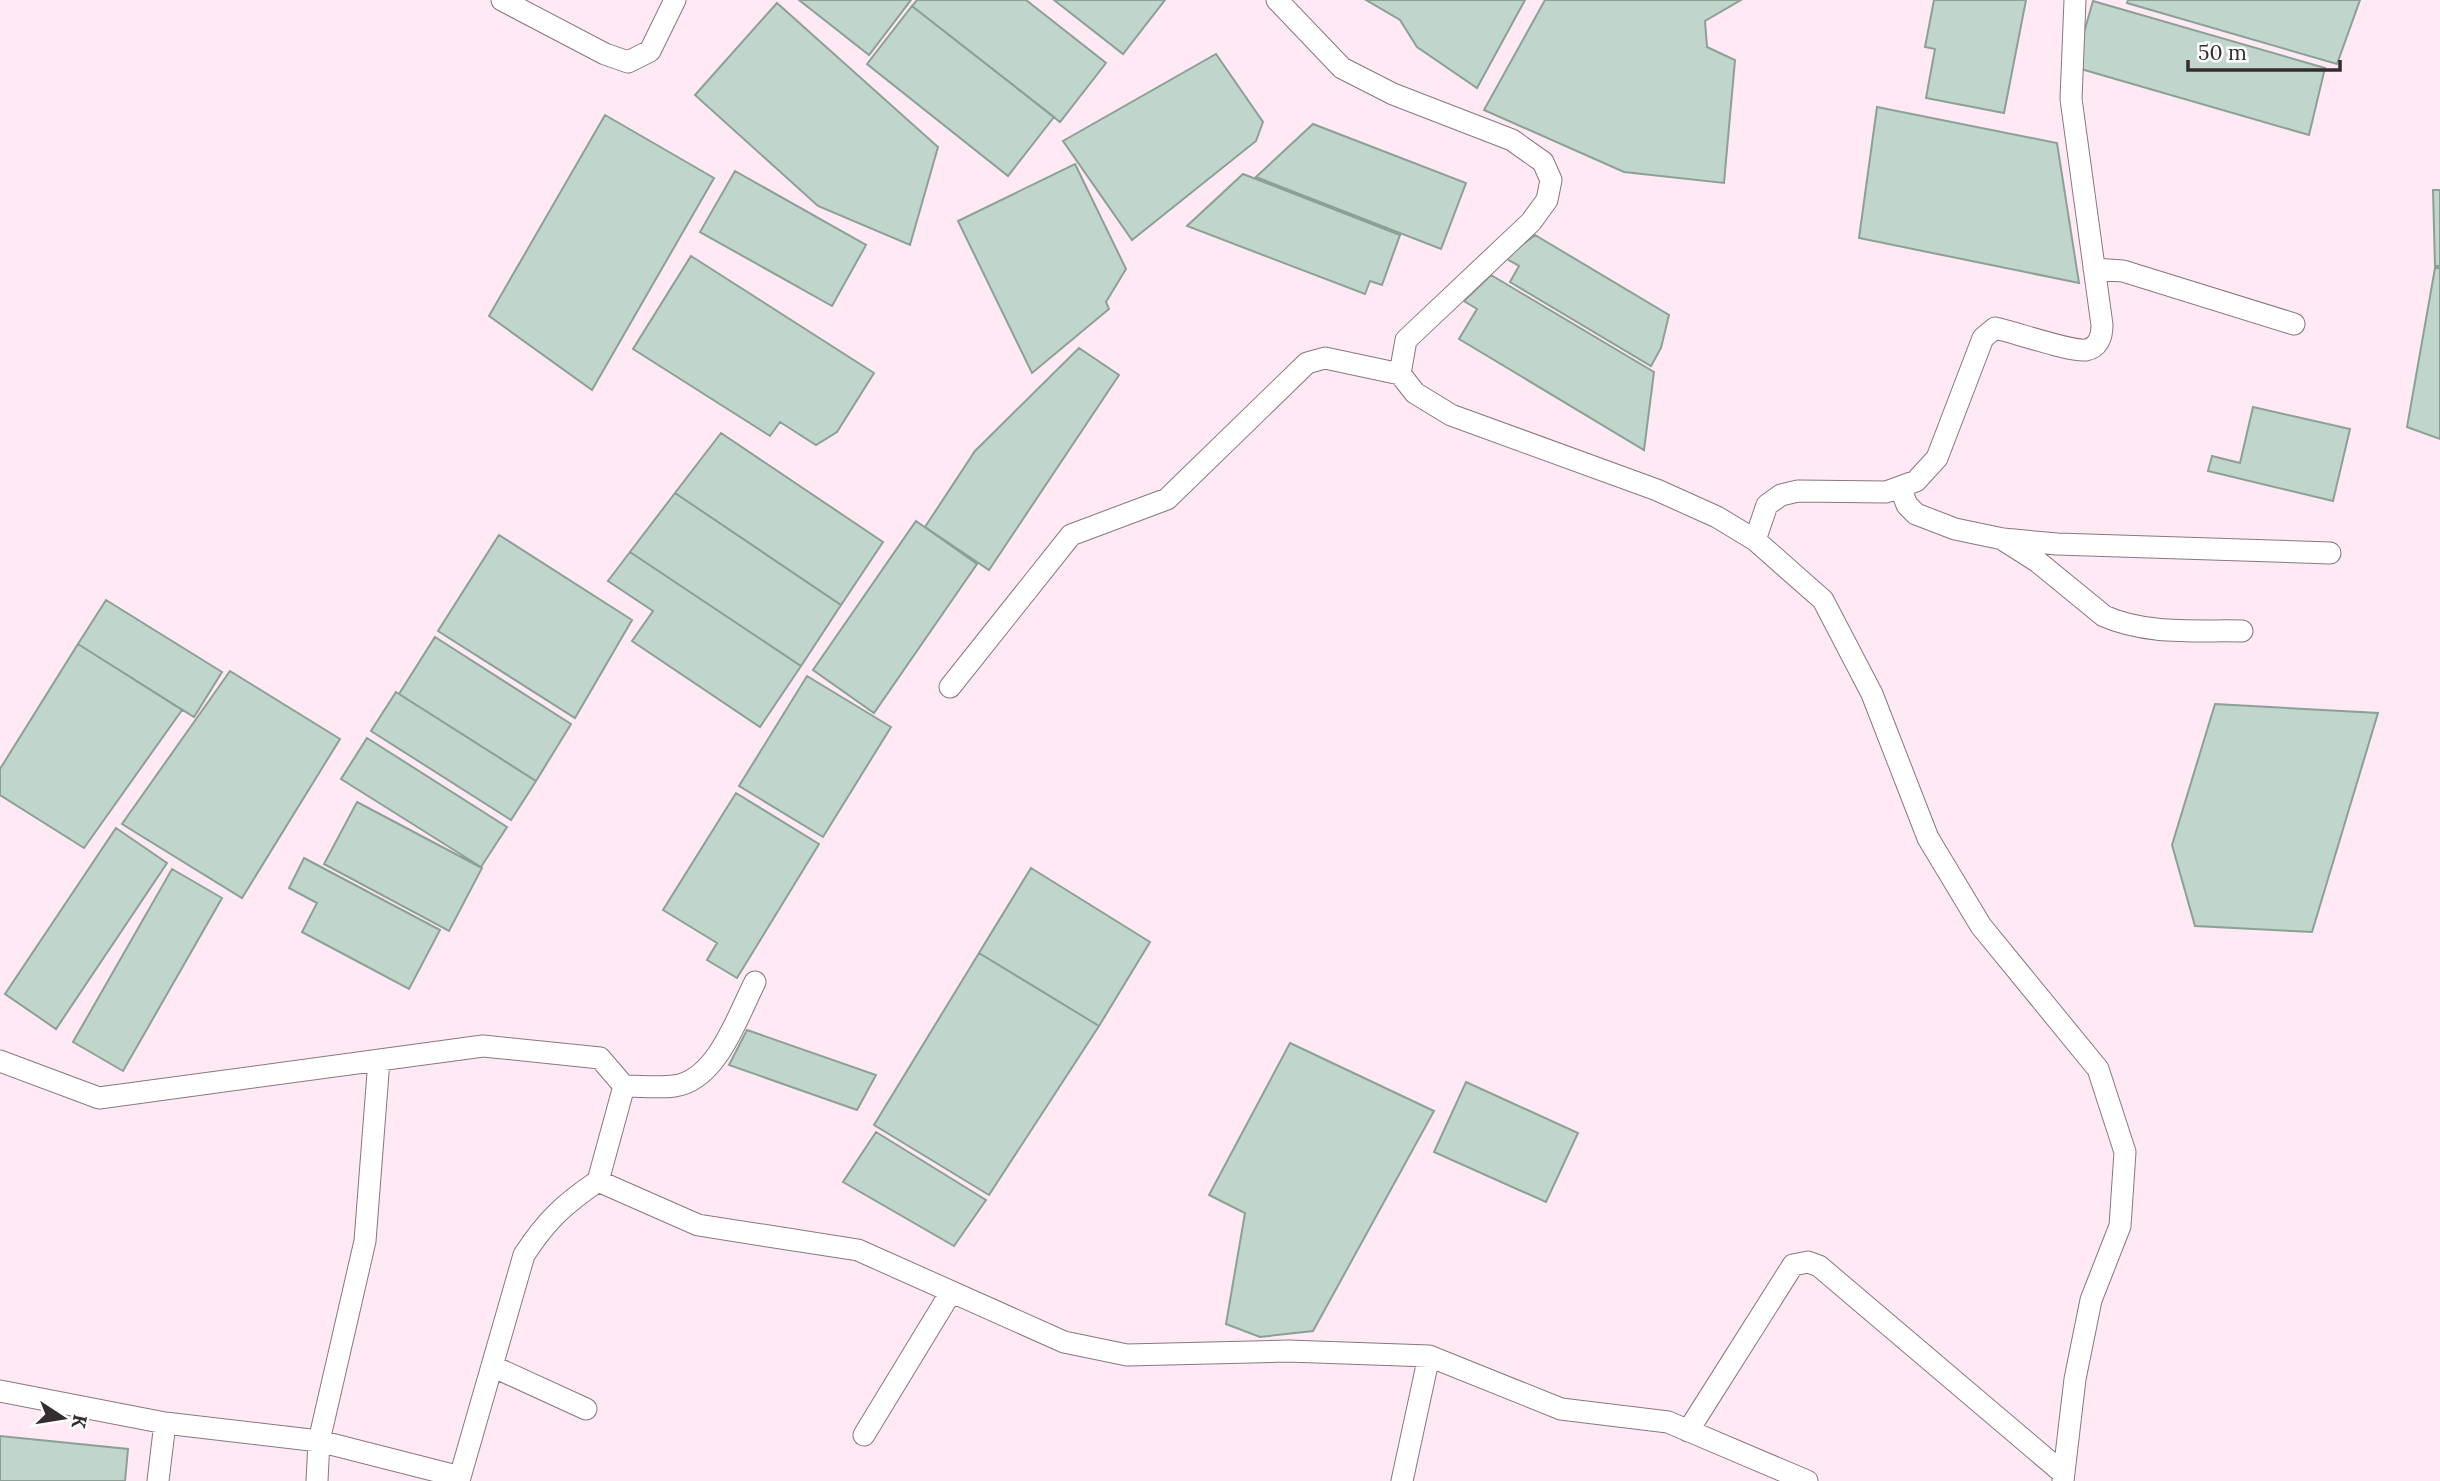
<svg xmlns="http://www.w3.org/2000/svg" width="2440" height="1481" font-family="Lora,serif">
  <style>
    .building { fill: #c0d5cb; stroke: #8ca096; stroke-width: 2 }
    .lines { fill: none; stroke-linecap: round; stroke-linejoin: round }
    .minor-casing { stroke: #897780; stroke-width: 23 }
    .minor { stroke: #fff; stroke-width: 21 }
  </style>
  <rect width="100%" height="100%" fill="#fee9f4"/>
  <path class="building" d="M799 0H911L869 55Z
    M917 0H1026L1106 63 1060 122 912 6Z
    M1054 0H1165L1123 54Z
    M1366 0H1525L1477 88 1417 47 1400 20Z
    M1545 0H1741L1705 21 1707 47 1735 60 1724 183 1624 172 1484 110Z
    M1934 0H2026L2004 113 1926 98 1935 49 1925 47Z
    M2128 0H2360L2337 64 2127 3Z
    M2093 1 2325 68 2309 135 2074 67Z
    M777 3 938 147 910 245 818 206 695 95Z
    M912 6 1054 117 1008 176 867 64Z
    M1216 54 1263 122 1256 141 1132 240 1063 141Z
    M1877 107 2057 143 2079 283 1859 238Z
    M605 115 714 178 592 390 489 316Z
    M1313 124 1466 183 1441 249 1256 177Z
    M1075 164 1126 269 1106 302 1109 309 1032 373 958 221Z
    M735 171 866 245 832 306 700 232Z
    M1243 174 1400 235 1382 285 1370 281 1365 294 1187 226Z
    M2433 190H2440V266H2435Z
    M1535 235 1669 315 1661 348 1651 366 1510 282 1519 266 1505 258Z
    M691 256 874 373 837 432 816 445 780 422 770 436 633 349Z
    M2435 268H2440V439L2407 427Z
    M1491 275 1654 372 1644 450 1459 339 1477 309 1464 301Z
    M1079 348 1119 375 989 570 925 527 975 451Z
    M2253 407 2350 429 2333 501 2208 471 2212 456 2240 463Z
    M721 433 883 542 841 605 675 493Z
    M675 493 841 605 801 666 630 552Z
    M916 521 977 564 874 713 813 670Z
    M499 535 632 620 575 718 438 631Z
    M630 552 801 666 760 727 632 641 653 611 608 581Z
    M106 600 222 672 194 717 78 644Z
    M435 637 571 724 536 781 399 694Z
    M78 644 182 710 84 848 0 795V769Z
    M230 671 340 739 242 898 122 824Z
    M807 676 891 727 823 837 739 786Z
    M396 692 536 781 511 820 371 731Z
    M2215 704 2378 713 2312 932 2195 926 2172 845Z
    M367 738 507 827 481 867 341 779Z
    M736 793 819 844 737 978 707 960 717 943 663 910Z
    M357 802 482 868 449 931 324 864Z
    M116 828 167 863 56 1029 5 994Z
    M304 858 440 930 409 989 302 932 317 903 289 888Z
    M1031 868 1150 942 1099 1026 979 953Z
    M172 869 222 898 123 1071 73 1042Z
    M979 953 1099 1026 989 1195 874 1125Z
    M747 1030 876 1075 857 1110 729 1065Z
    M1290 1043 1434 1111 1313 1331 1260 1337 1226 1324 1245 1213 1209 1195Z
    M1466 1082 1578 1133 1546 1202 1434 1152Z
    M876 1132 986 1200 954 1246 843 1182Z
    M0 1436 128 1449 125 1481H0Z"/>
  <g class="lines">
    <defs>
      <path id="minor" d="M502 0 605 54 628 62 650 51 675 0
        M1277 0 1342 68 1393 94 1512 140 1543 162 1551 180 1547 200 1531 222 1406 340 1400 374 1415 393 1451 415 1657 490 1717 517 1755 540 1823 600 1872 694 1928 838 1981 926 2098 1069 2125 1152 2120 1226 2091 1300 2075 1379 2063 1481
        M2094 269 2123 271 2294 324
        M1900 487 1907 505 1916 514 1955 529 2003 539 2057 544 2330 553
        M1755 540 1767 505 1781 495 1798 491 1886 492 1916 481 1937 458 1983 338 1995 328C2014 332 2071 352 2086 350 2098 348 2102 337 2102 325L2071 99 2075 0
        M2005 541 2038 562 2104 616C2147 635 2196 630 2242 631
        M950 687 1071 535 1167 499 1307 363 1325 358 1400 374
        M379 1060 365 1241 319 1441 460 1477 524 1255C546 1221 564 1204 598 1181
        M0 1061 99 1098 483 1046 600 1058 624 1086 598 1181 698 1225 858 1250 1064 1342 1127 1355 1288 1351 1429 1356 1561 1409 1668 1422 1807 1481
        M624 1086C640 1086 658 1088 674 1086 717 1081 738 1015 755 982
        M492 1366 586 1409
        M0 1391 165 1423 319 1441 317 1481
        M1688 1431 1793 1265 1808 1262 1819 1266 2064 1474
        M864 1435 951 1292
        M158 1481 165 1423
        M1402 1481 1429 1356"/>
    </defs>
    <use href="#minor" class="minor-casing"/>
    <use href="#minor" class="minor"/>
  </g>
  <g transform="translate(63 1418) rotate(102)" stroke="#fdfdfd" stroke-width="5" paint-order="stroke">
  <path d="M0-5L12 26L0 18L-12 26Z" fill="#332c30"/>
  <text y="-10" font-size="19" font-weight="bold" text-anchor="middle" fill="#332c30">K</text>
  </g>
  <path d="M2188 60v10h152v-10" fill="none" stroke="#332c30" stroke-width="3.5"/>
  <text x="2198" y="60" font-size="21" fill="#332c30" stroke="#fdfdfd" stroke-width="5" paint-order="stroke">50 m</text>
</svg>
